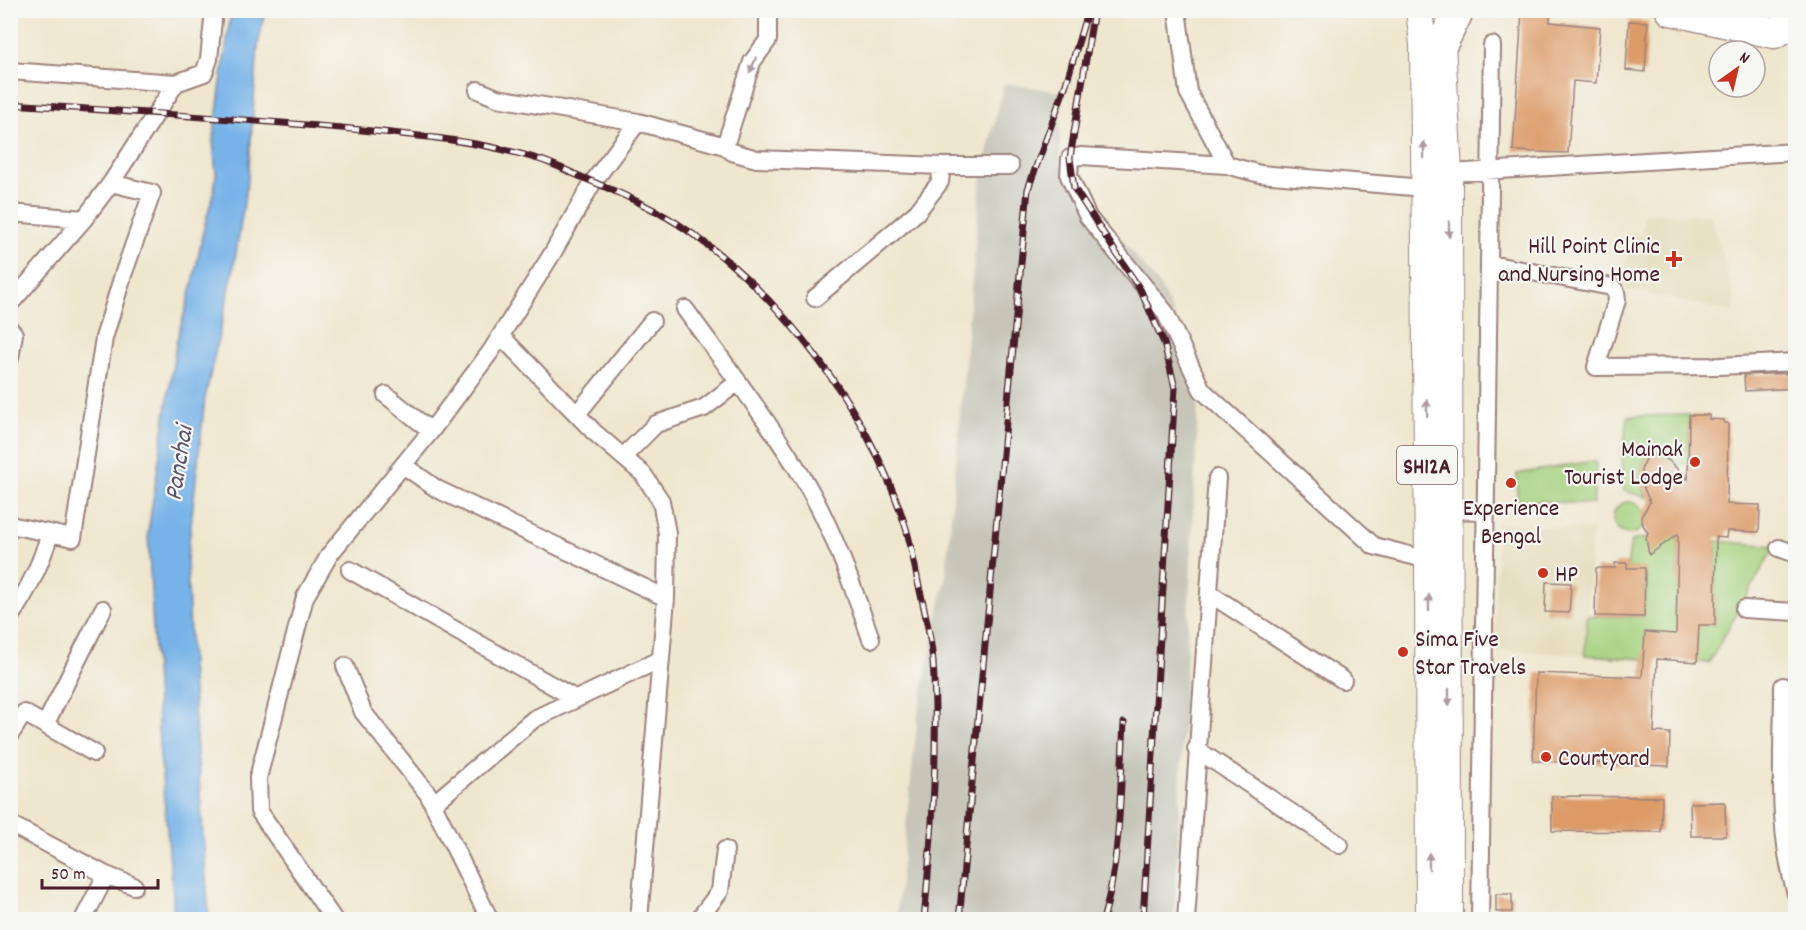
<svg xmlns="http://www.w3.org/2000/svg" width="1806" height="930" font-family="Dekko,sans-serif">
  <style>
    .built { fill: #e4dbba }
    .industrial { fill: #c6c5b8 }
    .green { fill: #a6d27f; stroke: #787855; stroke-width: 1.5 }
    .water { fill: #77b3e8; stroke: #60698a; stroke-width: 1.5 }
    .building { fill: #dc9a66 }
    .lines { fill: none; stroke-linecap: round; stroke-linejoin: round }
    .street-casing { stroke: #9c827c; stroke-width: 20 }
    .primary-casing { stroke: #9c827c; stroke-width: 28 }
    .highway-casing { stroke: #9c827c; stroke-width: 33 }
    .street { stroke: #fff; stroke-width: 16 }
    .primary { stroke: #fff; stroke-width: 26 }
    .highway { stroke: #fff; stroke-width: 30 }
    .rail-casing { stroke: #4a1f2b; stroke-width: 7 }
    .rail { stroke: #f6f6f2; stroke-width: 4.5; stroke-dasharray: 14; stroke-linecap: butt }
    .oneway { fill: #ae9aa0 }
    .poi-dot { fill: #c8321e; stroke: #f6f6f2; stroke-width: 2 }
    .labels { text-anchor: middle; stroke-width: 4.5; stroke-linejoin: round; paint-order: stroke }
    .shield { fill: #f6f6f2; stroke: #7e6067; stroke-width: 1.5 }
    .shield-label { font-size: 22px; font-weight: bold; fill: #4a1f2b }
    .poi-label { font-size: 24px; fill: #4a1f2b; stroke: #f6f6f2; text-anchor: start }
    .water-label { font-size: 26px; font-style: italic; fill: #5a536d; stroke: #f6f6f2 }
  </style>
  <rect width="100%" height="100%" fill="#f6f6f2"/>
  <filter id="ink" filterUnits="userSpaceOnUse"><feTurbulence type="fractalNoise" baseFrequency=".0167" numOctaves="2"/><feDisplacementMap in="SourceGraphic" scale="12" xChannelSelector="R" yChannelSelector="G"/><feConvolveMatrix kernelMatrix="1 2 1 2 8 2 1 2 1" color-interpolation-filters="sRGB"/></filter>
  <filter id="wash" filterUnits="userSpaceOnUse"><feTurbulence type="fractalNoise" baseFrequency=".008" numOctaves="4" result="noise"/><feDisplacementMap in="SourceGraphic" scale="24" xChannelSelector="R" yChannelSelector="G"/><feGaussianBlur stdDeviation="1.35" result="paint"/><feColorMatrix in="noise" values="0 0 0 0 0 0 0 0 0 0 0 0 0 0 0 0 0 1.4 0 .05"/><feComposite in="paint" operator="in"/></filter>
  <g filter="url(#wash)">
    <rect width="100%" height="100%" fill="#efe6ce"/>
    <path class="built" d="M1645 214 1710 215 1735 300 1733 312 1626 290 1622 282 1631 234 1641 236Z
      M1498 523 1592 530 1585 655 1494 649Z"/>
    <path class="industrial" d="M1004 83 1061 92 1060 164 1159 285 1200 366 1174 919 896 920 918 714 946 575 981 178Z"/>
    <path class="green" d="M1689 415 1688 464H1678V473C1654 434 1629 465 1647 497L1624 491 1622 456 1628 416Z
      M1593 461 1596 464 1593 504 1517 500V474Z
      M1613 518a16 16 0 1 1 32 0a16 16 0 1 1-32 0Z
      M1672 536H1678L1677 625H1715L1716 541 1775 546 1709 663 1697 662 1698 636 1644 659 1585 655 1587 616 1644 617 1645 569 1627 568 1631 541 1646 538 1648 549 1653 552Z"/>
    <path class="water" d="M231 11H265L258 46 248 178 233 272 205 398 187 560 191 664 209 919H173V895L159 744 148 533 176 343 193 283 204 227 214 191 216 174 213 141Z"/>
    <g id="blocks">
      <path class="building" d="M1522 10 1550 11V22L1600 27 1596 83 1573 81 1568 153 1513 151Z
        M1629 21 1648 22 1645 72 1626 70Z
        M1796 373V388L1745 391 1744 375Z
        M1689 415H1709V419L1724 420V423H1728L1727 504 1760 505 1759 532 1727 531 1726 538 1716 537 1715 625H1699L1697 662 1657 659 1654 732 1670 733 1669 766 1533 761 1536 673 1642 677 1645 632 1676 634 1678 534 1649 555 1646 538 1648 533 1643 525 1641 517 1650 502 1642 484 1641 470 1647 457 1657 454 1668 460 1688 479Z
        M1615 563H1627V568H1645L1644 617 1595 616 1596 568H1615Z
        M1546 582 1571 583 1569 613 1545 612Z
        M1552 796 1662 797 1661 832 1552 831Z
        M1725 802 1726 836H1691L1690 803Z
        M1496 894H1512V912H1496Z"/>
    </g>
  </g>
  <g filter="url(#ink)">
    <use href="#blocks" fill-opacity="0" stroke="#9c827c" stroke-width="1.5"/>
    <g class="lines">
      <defs>
        <path id="street" d="M1177 10 1188 92 1227 165
          M10 71 176 83
          M478 90 497 98 638 122 725 146 732 152 757 159 942 166H1010
          M725 146 752 62 768 40V10
          M1449 173 1796 152
          M1424 188 1260 174 1227 165 1081 156 1070 158 1069 176 1088 217 1165 312 1202 390 1374 546 1428 560
          M10 213 84 219
          M1489 264 1612 287 1616 292 1617 300 1596 367 1720 366 1796 362
          M815 298 917 212 940 182 942 166
          M10 304 84 219 111 183 176 83 204 73 209 59 214 10
          M685 309C725 364 767 419 803 478 833 528 852 585 871 639
          M10 329 14 334 10 358
          M501 336 594 432 643 474 661 501 667 533 666 598 639 920
          M386 395 431 431
          M577 414 652 321
          M623 457 656 424 704 408 738 382
          M403 465 437 489 666 598
          M1449 510 1485 511
          M10 525 73 538 104 338 123 275 152 193 111 183
          M1779 548 1796 554
          M350 570 576 699
          M1210 594 1343 680
          M1744 609 1796 612
          M10 617C28 591 41 564 50 533
          M345 666 363 712 428 794 490 920
          M1783 686C1783 755 1776 827 1796 894
          M45 725 103 609
          M10 735 24 713 94 753
          M1196 749 1340 845
          M433 804 534 719 661 659
          M10 824 106 875 134 886
          M83 920 106 875
          M334 920 259 811 258 778 305 597 330 554 431 431 491 351 552 254 593 182 638 122
          M698 920 720 891 725 850
          M1186 920C1195 772 1208 625 1217 478
          M1480 920 1492 45"/>
        <path id="primary" d="M1419 10 1423 44 1428 560 1429 920
          M1442 44 1449 173 1450 920"/>
        <path id="highway" d="M1671 10 1774 33 1796 21
          M1442 44 1459 10"/>
      </defs>
      <use href="#street" class="street-casing"/>
      <use href="#primary" class="primary-casing"/>
      <use href="#highway" class="highway-casing"/>
      <use href="#street" class="street"/>
      <use href="#primary" class="primary"/>
      <use href="#highway" class="highway"/>
      <defs>
        <path id="rail" d="M1094 10 1070 158 1074 188 1141 291 1164 343 1175 388 1143 920
          M10 104C121 111 231 118 341 128 408 135 474 139 538 159 552 163 565 170 579 176 613 190 646 204 678 224 780 291 868 409 905 525 911 543 914 563 918 582 924 608 931 635 933 662 939 748 932 834 924 920
          M959 920 1028 189 1066 84 1086 16
          M1103 920C1121 860 1120 786 1124 723"/>
      </defs>
      <use href="#rail" class="rail-casing"/>
      <use href="#rail" class="rail"/>
    </g>
    <defs><path id="oneway-solid" d="M-6-.8H1V-3.2L6.5 0L1 3.2V.8H-6Z" transform="scale(1.5)"/></defs>
    <g class="oneway">
      <use href="#oneway-solid" transform="translate(753 65) rotate(115)"/>
      <use href="#oneway-solid" transform="translate(1424 150) rotate(-90)"/>
      <use href="#oneway-solid" transform="translate(1449 229) rotate(90)"/>
      <use href="#oneway-solid" transform="translate(1427 408) rotate(-91)"/>
      <use href="#oneway-solid" transform="translate(1429 603) rotate(-90)"/>
      <use href="#oneway-solid" transform="translate(1449 697) rotate(90)"/>
      <use href="#oneway-solid" transform="translate(1429 861) rotate(-90)"/>
    </g>
  </g>
  <g class="poi-dot">
    <path d="M1671 250h6v6h6v6h-6v6h-6v-6h-6v-6h6z"/>
    <circle cx="1695" cy="462" r="6"/>
    <circle cx="1511" cy="483" r="6"/>
    <circle cx="1543" cy="573" r="6"/>
    <circle cx="1403" cy="652" r="6"/>
    <circle cx="1546" cy="757" r="6"/>
  </g>
  <g class="labels">
    <rect class="shield" x="1397" y="446" width="60" height="38" rx="4.5"/>
    <g class="shield-label">
      <text x="1427" y="473">SH12A</text>
    </g>
    <g class="poi-label">
      <text x="1660" y="253" text-anchor="end">Hill Point Clinic<tspan x="1660" dy="28">and Nursing Home</tspan></text>
      <text x="1683" y="456" text-anchor="end">Mainak<tspan x="1683" dy="28">Tourist Lodge</tspan></text>
      <text x="1511" y="515" text-anchor="middle">Experience<tspan x="1511" dy="28">Bengal</tspan></text>
      <text x="1555" y="581">HP</text>
      <text x="1415" y="646">Sima Five<tspan x="1415" dy="28">Star Travels</tspan></text>
      <text x="1558" y="765">Courtyard</text>
    </g>
    <g class="water-label">
      <text transform="translate(177 463) rotate(-81)" y="9">Panchai</text>
    </g>
  </g>
  <rect width="1806" height="930" fill="none" stroke="#f6f6f2" stroke-width="36"/>
  <g transform="translate(1737 69) rotate(34)"><circle r="28" fill="#f6f6f2" stroke="#b1a0a2" stroke-width="1.5"/>
  <path d="M0-4.5L10 22L0 15L-10 22Z" fill="#c8321e"/>
  <text y="-9" font-size="16" font-weight="bold" text-anchor="middle" fill="#4a1f2b">N</text>
  </g>
  <path d="M42 879v9h116v-9" fill="none" stroke="#4a1f2b" stroke-width="3"/>
  <text x="51" y="879" font-size="18" fill="#4a1f2b" stroke="#f6f6f2" stroke-width="4.5" paint-order="stroke">50 m</text>
</svg>
